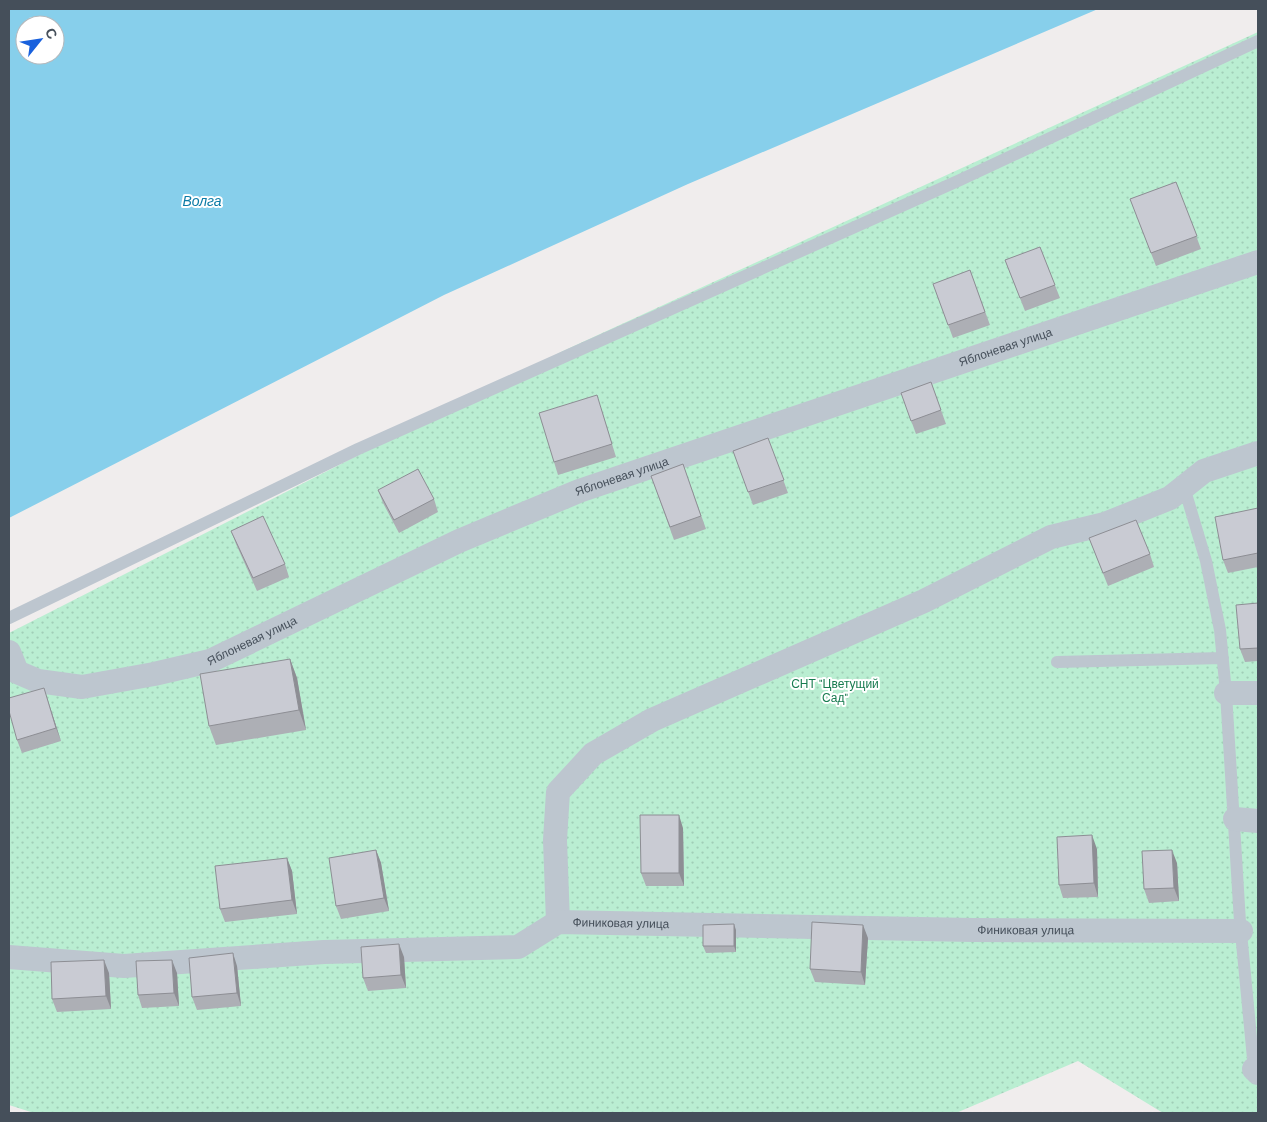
<svg xmlns="http://www.w3.org/2000/svg" width="1267" height="1122" font-family="'DM Sans',sans-serif">
  <style>
    .garden { fill: url(#garden-dots) }
    .water { fill: #87cfeb; fill-rule: evenodd }
    .lines { fill: none; stroke-linecap: round; stroke-linejoin: round }
    .lane { stroke: #bdc6cf; stroke-width: 12 }
    .street { stroke: #bdc6cf; stroke-width: 24 }
    .wall { fill: #adafb5 }
    .shaded-wall { fill: #8d8e94 }
    .building { fill: #c9cbd3; stroke: #8d8e94 }
    .labels { text-anchor: middle; stroke-width: 4; stroke-linejoin: round; paint-order: stroke }
    .street-label { font-size: 12px; fill: #454f5a; stroke: #fff }
    .park-label { font-size: 12px; fill: #177b4f; stroke: #fff }
    .water-label { font-size: 14px; font-style: italic; fill: #0c7ba6; stroke: #fff }
  </style>
  <defs>
    <pattern id="garden-dots" width="8" height="8" patternUnits="userSpaceOnUse" patternTransform="scale(1.25)"><rect width="8" height="8" fill="#baeed2"/><path d="M2 2h.1M6 6h.1" fill="none" stroke="#a1ceb7" stroke-width="1.8" stroke-linecap="round"/></pattern>
  </defs>
  <rect width="100%" height="100%" fill="#f0eded"/>
  <path class="garden" d="M1258 32V1113H1163L1078 1061 956 1113H34L9 1105V633L563 351Z"/>
  <path class="water" d="M9 9H1098L688 184 444 295 9 518ZM25 25H55V55H25Z"/>
  <g class="lines">
    <path class="lane" d="M1184 487 1206 561 1220 630 1226 693 1240 922 1254 1069
      M9 618 358 449 960 180 1258 41
      M1057 662 1223 658"/>
    <g class="street">
      <path id="s1" d="M9 652 17 672 38 681 82 687 154 674 210 661 459 541 579 491 1258 262"/>
      <path d="M1226 693H1258"/>
      <path d="M1235 819 1258 821"/>
      <path d="M558 922 555 840 558 792 593 754 652 720 924 601 1051 537 1105 524 1170 498 1204 471 1258 453"/>
      <path id="s2" d="M9 957 124 966 324 952 518 947 558 922 973 930 1241 931"/>
      <path d="M1254 1069 1258 1073"/>
    </g>
  </g>
  <path class="wall" d="M1176 182 1201 249 1156 266 1130 199Z
    M1040 247 1060 298 1025 311 1005 260Z
    M970 270 990 325 953 338 933 284Z
    M931 382 946 424 916 434 901 393Z
    M601 408 616 457 558 475 554 462Z
    M768 438 788 493 753 505 733 451Z
    M683 464 706 529 674 540 651 476Z
    M378 490 434 499 438 512 399 533 383 503Z
    M1258 508V567L1228 573 1223 560Z
    M231 531 285 564 289 577 257 591 236 544Z
    M1089 538 1150 554 1154 567 1108 586Z
    M1258 603V661L1245 662 1240 649Z
    M290 659 297 678 306 730 216 745 209 726Z
    M44 688 61 741 22 753 17 740Z
    M683 828 684 886H646L641 873Z
    M1097 849 1098 897 1063 898 1059 885Z
    M376 850 381 863 389 911 341 919 336 906Z
    M287 858 292 871 297 914 225 922 220 909Z
    M1177 863 1179 901 1149 903 1144 889Z
    M736 930V952L706 953 703 946Z
    M868 938 865 985 815 982 810 969Z
    M404 957 406 988 368 991 363 978Z
    M237 966 241 1006 197 1010 192 997Z
    M109 973 111 1009 57 1012 52 999Z
    M177 973 179 1006 142 1008 138 995Z"/>
  <path class="shaded-wall" d="M290 659 297 678 306 730 299 710Z
    M44 688 48 701 61 741 56 728Z
    M679 815 683 828 684 886 679 873Z
    M1092 835 1097 849 1098 897 1094 883Z
    M376 850 381 863 389 911 384 898Z
    M1172 850 1177 863 1179 901 1174 888Z
    M287 858 292 871 297 914 292 900Z
    M734 924 736 930V952L734 946Z
    M863 925 868 938 865 985 861 972Z
    M399 944 404 957 406 988 401 975Z
    M233 953 237 966 241 1006 237 993Z
    M104 960 109 973 111 1009 106 996Z
    M172 960 177 973 179 1006 174 993Z"/>
  <path class="building" d="M1176 182 1197 236 1151 253 1130 199Z
    M1040 247 1055 285 1020 298 1005 260Z
    M970 270 985 312 948 325 933 284Z
    M931 382 941 410 911 421 901 393Z
    M597 395 612 444 554 462 539 413Z
    M768 438 784 480 748 492 733 451Z
    M683 464 701 516 670 527 651 476Z
    M418 469 434 499 394 520 378 490Z
    M1258 508V553L1223 560 1215 517Z
    M263 516 285 564 253 578 231 531Z
    M1136 520 1150 554 1103 573 1089 538Z
    M1258 603V648L1240 649 1236 605Z
    M290 659 299 710 209 726 200 674Z
    M44 688 56 728 17 740 9 711V698Z
    M640 815H679V873H641Z
    M1092 835 1094 883 1059 885 1057 837Z
    M376 850 384 898 336 906 329 858Z
    M1172 850 1174 888 1144 889 1142 851Z
    M287 858 292 900 220 909 215 866Z
    M812 922 863 925 861 972 810 969Z
    M734 924V946H703V925Z
    M399 944 401 975 363 978 361 947Z
    M233 953 237 993 192 997 189 958Z
    M104 960 106 996 52 999 51 962Z
    M172 960 174 993 138 995 136 961Z"/>
  <g class="labels">
    <g class="street-label">
      <text dy="4" stroke="none"><textPath href="#s1" startOffset="1076">Яблоневая улица</textPath></text>
      <text dy="4" stroke="none"><textPath href="#s1" startOffset="671">Яблоневая улица</textPath></text>
      <text dy="4" stroke="none"><textPath href="#s1" startOffset="266">Яблоневая улица</textPath></text>
      <text dy="4" stroke="none"><textPath href="#s2" startOffset="620">Финиковая улица</textPath></text>
      <text dy="4" stroke="none"><textPath href="#s2" startOffset="1025">Финиковая улица</textPath></text>
    </g>
    <g class="park-label">
      <text x="835" y="688">СНТ "Цветущий<tspan x="835" dy="14">Сад"</tspan></text>
    </g>
    <g class="water-label">
      <text x="202" y="206">Волга</text>
    </g>
  </g>
  <rect width="1267" height="1122" fill="none" stroke="#454f5a" stroke-width="20"/>
  <g transform="translate(40 40) rotate(60)"><circle r="24" fill="#ffffff" stroke="#b5b9bd"/>
  <path d="M0-4L9 19L0 12L-9 19Z" fill="#1961dd"/>
  <text y="-8" font-size="14" font-weight="bold" text-anchor="middle" fill="#454f5a">С</text>
  </g>
</svg>
